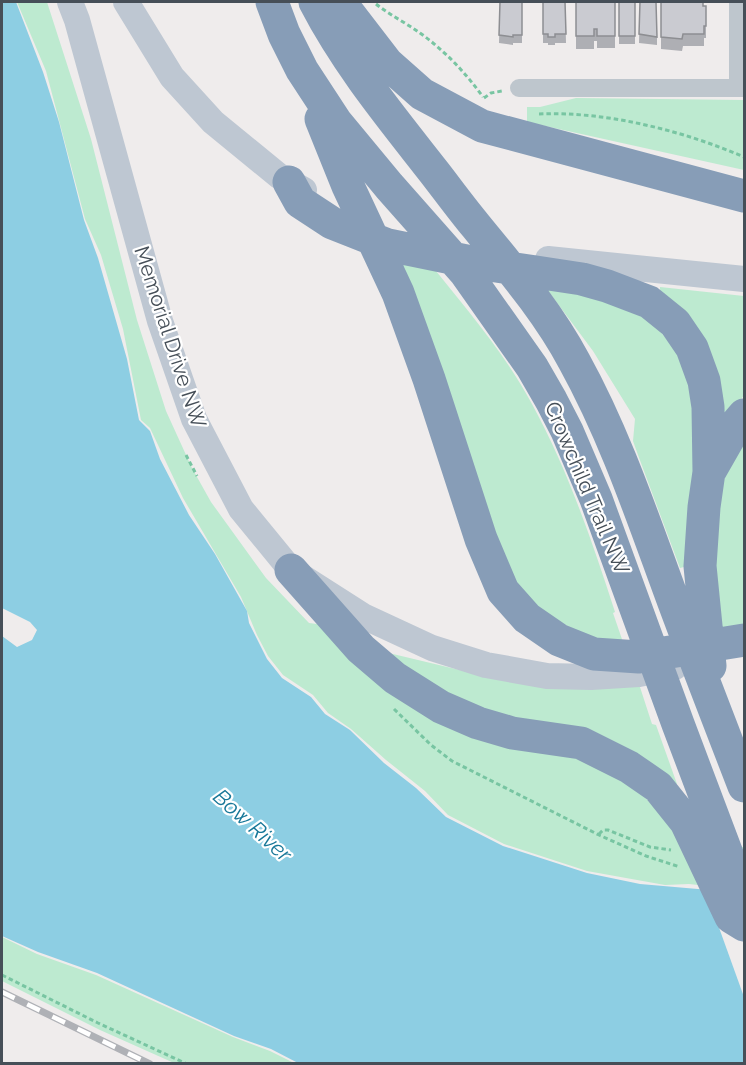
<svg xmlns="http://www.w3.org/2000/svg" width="746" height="1065" font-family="Raleway,sans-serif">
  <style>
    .green { fill: #bdead0 }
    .water { fill: #8dcee3 }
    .pier { fill: #efecec }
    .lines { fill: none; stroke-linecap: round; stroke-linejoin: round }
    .path { stroke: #78c5a2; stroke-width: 3; stroke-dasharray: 4.5 3; stroke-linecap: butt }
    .minor { stroke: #bec6cd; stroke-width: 18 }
    .secondary { stroke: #bec7d2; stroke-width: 26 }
    .motorway { stroke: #879db7; stroke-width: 33 }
    .rail-casing { stroke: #afb1b6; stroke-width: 7 }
    .rail { stroke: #fff; stroke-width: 4.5; stroke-dasharray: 14; stroke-linecap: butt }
    .wall { fill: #aeafb4 }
    .building { fill: #cacbd1; stroke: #8d8e92; stroke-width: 1.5 }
    .labels { text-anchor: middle; stroke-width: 4.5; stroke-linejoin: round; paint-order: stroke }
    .street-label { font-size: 21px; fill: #464f58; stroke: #fff }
    .water-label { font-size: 22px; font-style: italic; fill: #187899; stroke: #fff }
  </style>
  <rect width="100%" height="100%" fill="#efecec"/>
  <path class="green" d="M17 2H47L91 139 137 320 166 411 192 468 211 502 266 578 309 623 325 625 334 634 563 751 626 776 689 846 744 847V890L689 884 665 885 587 871 504 844 448 815 425 791 386 760 351 729 328 713 313 695 283 675 268 656 257 635 241 597 183 498 150 428 141 420 123 329 101 255 85 219 46 71Z
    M576 98 744 100V170L527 122V107H540Z
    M388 255 427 260C464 306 504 352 532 404 568 470 592 541 615 612L613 613 625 648H610L521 602Z
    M543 284 638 306 681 355 696 416 688 566 680 568 638 455 633 441 635 419 593 351Z
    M660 287 744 296V395L723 427 660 299Z
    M744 432V632L723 636 710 543 727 466Z
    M372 649 464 671 639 684 652 724 656 725 677 784 670 789 462 703Z
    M2 937 37 954 96 975 233 1037 270 1051 294 1063H174L100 1030 2 981Z"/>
  <path class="water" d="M2 2H16L43 72 59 122 84 220 98 258 127 359 139 420 150 431 160 459 189 515 215 554 247 611 249 623 267 659 282 678 311 697 325 714 350 730 384 763 416 788 446 817 503 846 587 873 640 884 744 893V1063H298L271 1049 234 1036 97 973 38 952 2 936V636L17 647 32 640 37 630 30 622 2 608Z"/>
  <path class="pier" d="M704 886 744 890V997Z"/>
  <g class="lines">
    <path class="path" d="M376 4C390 15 406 23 420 33 445 51 465 72 483 97
      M484 98 491 93 502 91
      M539 114C606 111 684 131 744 157
      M186 455 197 476
      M394 709 431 745 452 761 599 835 646 856 680 867
      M599 834 603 830H608L650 847 671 850
      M2 975 98 1023 187 1064"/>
    <path class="minor" d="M519 88H744
      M738 88V2"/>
    <path class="secondary" d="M70 2 77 20 160 321 194 419 241 509 291 570 363 616 432 648 486 665 547 676 591 677 639 674 675 667
      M126 2 172 77 213 122 279 176 304 190
      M548 259 744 279"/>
    <path class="motorway" d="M272 2 284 34 302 70 336 122 389 186 465 272 532 367 551 400 567 431 596 499 678 724 744 899
      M315 2C347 64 391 117 434 172 448 190 461 208 476 226 511 269 548 312 574 361 616 437 643 519 673 600 696 662 720 724 744 786
      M340 2 387 63 422 94 482 126 744 196
      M321 119 348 186 398 293 429 379 481 539 503 591 527 618 559 640 594 654 639 657 744 640
      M289 182 300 202 332 223 388 245 476 263 582 279 607 286 649 302 675 323 692 348 704 381 708 407 709 472 704 507 700 566 710 666
      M710 471 738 422 744 415
      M291 570 361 649 395 678 441 707 478 723 512 733 581 743 629 767 658 787 686 822 731 917 744 925"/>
    <defs>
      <path id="rail" d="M2 992 150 1064"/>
    </defs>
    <use href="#rail" class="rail-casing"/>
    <use href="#rail" class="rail"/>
  </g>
  <path class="wall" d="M500 2H522V43H513V45L499 43Z
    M543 2H565L566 43H555V45H548V43H543Z
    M576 2H615V48H597V41H594V49H576Z
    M619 2H635V44H619Z
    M640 2 657 37V45L639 43Z
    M661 2 703 6 706 26V38H704V46H683L682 51 661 49Z"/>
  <path class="building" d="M500 2H522V35H513V37L499 35Z
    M543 2H565L566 34H555V37H548V34H543Z
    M576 2H615V36H597V29H594V36H576Z
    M619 2H635V36H619Z
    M640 2H656L657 37 639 34Z
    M661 2H703V6H706V26H704V34H683L682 39 661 37Z"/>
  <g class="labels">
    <g class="street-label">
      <text transform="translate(170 337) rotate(72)" y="7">Memorial Drive NW</text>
      <text transform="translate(587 488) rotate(67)" y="7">Crowchild Trail NW</text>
    </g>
    <g class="water-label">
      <text transform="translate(253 825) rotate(42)" y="8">Bow River</text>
    </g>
  </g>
  <rect width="746" height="1065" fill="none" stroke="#464f58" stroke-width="6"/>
</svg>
